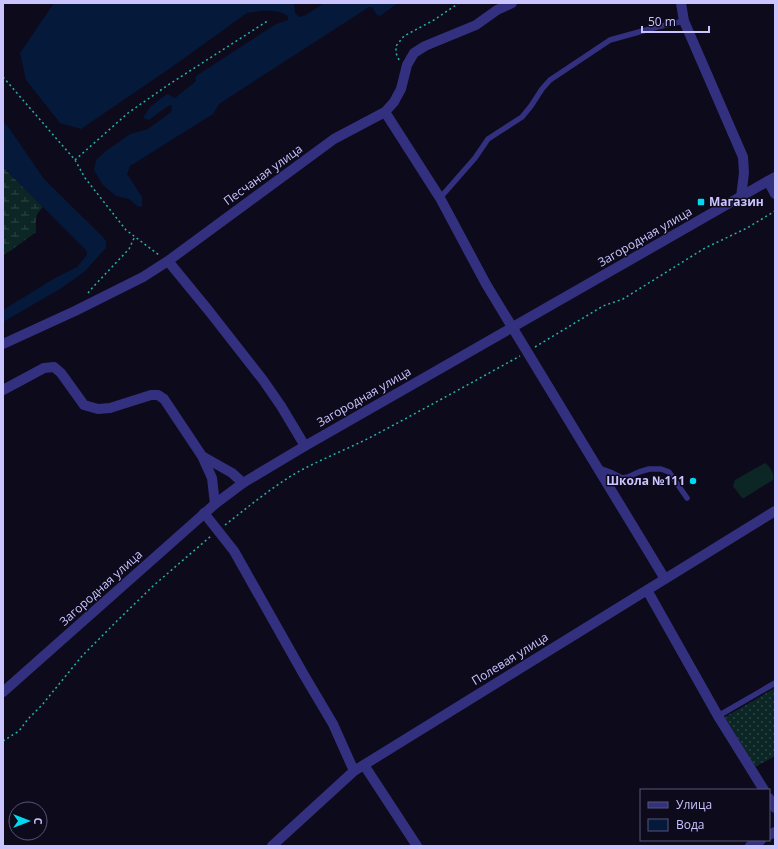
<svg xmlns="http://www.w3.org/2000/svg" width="778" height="849" font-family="'Open Sans',sans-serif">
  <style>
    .wetland { fill: url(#wetland-marsh) }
    .garden { fill: url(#garden-dots) }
    .pitch { fill: #0c2625 }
    .water { fill: #05193a }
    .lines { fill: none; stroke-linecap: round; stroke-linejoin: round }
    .path { stroke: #24b4aa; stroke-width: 1.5; stroke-dasharray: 2 3; stroke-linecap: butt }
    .service { stroke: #33317f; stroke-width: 5.5 }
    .minor { stroke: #33317f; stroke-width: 10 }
    .tertiary { stroke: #33317f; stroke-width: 10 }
    .poi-dot { fill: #00daf0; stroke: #0d0a1c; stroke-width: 1.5 }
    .labels { text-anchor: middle; stroke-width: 3; stroke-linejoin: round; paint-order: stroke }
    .street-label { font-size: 12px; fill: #cbc5ff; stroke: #0d0a1c }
    .poi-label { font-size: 12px; font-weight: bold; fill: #cbc5ff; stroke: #0d0a1c; text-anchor: start }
  </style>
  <defs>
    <pattern id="wetland-marsh" width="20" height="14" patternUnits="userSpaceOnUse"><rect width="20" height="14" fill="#0c2625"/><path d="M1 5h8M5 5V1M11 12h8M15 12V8" fill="none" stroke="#2e4446"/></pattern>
    <pattern id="garden-dots" width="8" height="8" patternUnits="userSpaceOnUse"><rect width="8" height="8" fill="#0c2625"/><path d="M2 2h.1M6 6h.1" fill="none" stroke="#2e4446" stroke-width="1.8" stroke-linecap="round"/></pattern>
  </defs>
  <rect width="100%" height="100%" fill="#0d0a1c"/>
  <path class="wetland" d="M3 167 43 207C34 215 36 221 36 232L10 251 3 255Z"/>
  <path class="garden" d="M775 688V756L755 767 725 717Z"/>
  <path class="pitch" d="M765 463C770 466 775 474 773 480L744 498H742L733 486 735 480Z"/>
  <path class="water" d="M54 3H294L295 13 299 17 306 15 324 3H398L380 16 377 15 372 7H369L219 104 213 114 130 166 127 174 142 197V207L137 206 129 199 116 196 103 185 94 170 96 160 106 151 130 134 148 129 171 112 172 105 168 106 149 120 143 118 150 107 167 94 175 98 196 81V76L276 24 288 20V16C277 8 260 11 247 13L169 69 81 129 60 123 26 80 20 53Z
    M3 121 9 128 44 179 103 237 106 241V248L84 272 60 289 3 322V310L55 278 77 267 87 255 86 250 3 167Z"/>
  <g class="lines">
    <path class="path" d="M399 60 396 53V46L404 36 434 20 459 3
      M3 77 75 160 85 178 126 230 159 255
      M75 160 128 113 168 85 269 20
      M88 293 93 287 129 249 135 236
      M535 347 603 306 623 299 705 248 747 228 775 211
      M225 525C248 507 271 488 296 473 321 459 348 449 373 436 422 410 471 383 520 356
      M3 741 19 731 28 719 42 705 82 656 118 620 153 586 211 536"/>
    <path class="service" d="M440 198 475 158 488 139 522 117 531 106 542 89 550 80 610 40 657 27 684 21
      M599 468 610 472 622 478 628 477 639 472 649 469H661L669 472 687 498
      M718 716 775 683"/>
    <path class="minor" d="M681 3 684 21 743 157 744 173 741 197
      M385 112 440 198 486 284 665 579
      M768 181 775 194
      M168 261 209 311 263 380 281 406 305 446
      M3 344 75 311 143 277 168 261 334 139 385 112 394 102 401 89 407 65 414 53 425 46 476 25 497 10 512 3
      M3 390 44 368 54 367 61 373 84 405 98 409 110 408 151 395H158L164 399 202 456 212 478 215 504
      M202 456 232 473 243 483
      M204 513 234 551 304 675 333 724 354 771
      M647 590 718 716 764 790
      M364 765 417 846
      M769 798 775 808
      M769 835 775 832
      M272 846 354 771 775 511
      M750 846 761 840"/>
    <path class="tertiary" d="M3 692 215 504 243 483 305 446 775 177"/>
  </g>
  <g class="poi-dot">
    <rect x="697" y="198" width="8" height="8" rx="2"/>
    <circle cx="693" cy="481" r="4"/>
  </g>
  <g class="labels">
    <g class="street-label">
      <text transform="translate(263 175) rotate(-36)" y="4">Песчаная улица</text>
      <text transform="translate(645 237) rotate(-30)" y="4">Загородная улица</text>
      <text transform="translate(364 397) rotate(-30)" y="4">Загородная улица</text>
      <text transform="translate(101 588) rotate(-42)" y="4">Загородная улица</text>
      <text transform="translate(510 659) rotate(-32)" y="4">Полевая улица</text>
    </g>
    <g class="poi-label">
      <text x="709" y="206">Магазин</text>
      <text x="685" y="485" text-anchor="end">Школа №111</text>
    </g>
  </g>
  <rect width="778" height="849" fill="none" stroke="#cbc5ff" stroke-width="8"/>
  <rect x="640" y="789" width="130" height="52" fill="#0d0a1c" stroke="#595577"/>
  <rect x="648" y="802" width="20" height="6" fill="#33317f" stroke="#595577"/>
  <text x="676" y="809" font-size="12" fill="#cbc5ff">Улица</text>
  <rect x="648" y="819" width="20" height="12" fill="#05193a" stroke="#595577"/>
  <text x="676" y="829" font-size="12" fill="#cbc5ff">Вода</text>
  <g transform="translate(28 821) rotate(90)"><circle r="19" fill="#0d0a1c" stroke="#595577"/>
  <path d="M0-3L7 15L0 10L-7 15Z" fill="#00daf0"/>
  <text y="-6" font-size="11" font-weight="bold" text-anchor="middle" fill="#cbc5ff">С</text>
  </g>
  <path d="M642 26v6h67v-6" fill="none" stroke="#cbc5ff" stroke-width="2"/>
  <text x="648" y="26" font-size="12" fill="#cbc5ff" stroke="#0d0a1c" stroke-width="3" paint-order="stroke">50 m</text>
</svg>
